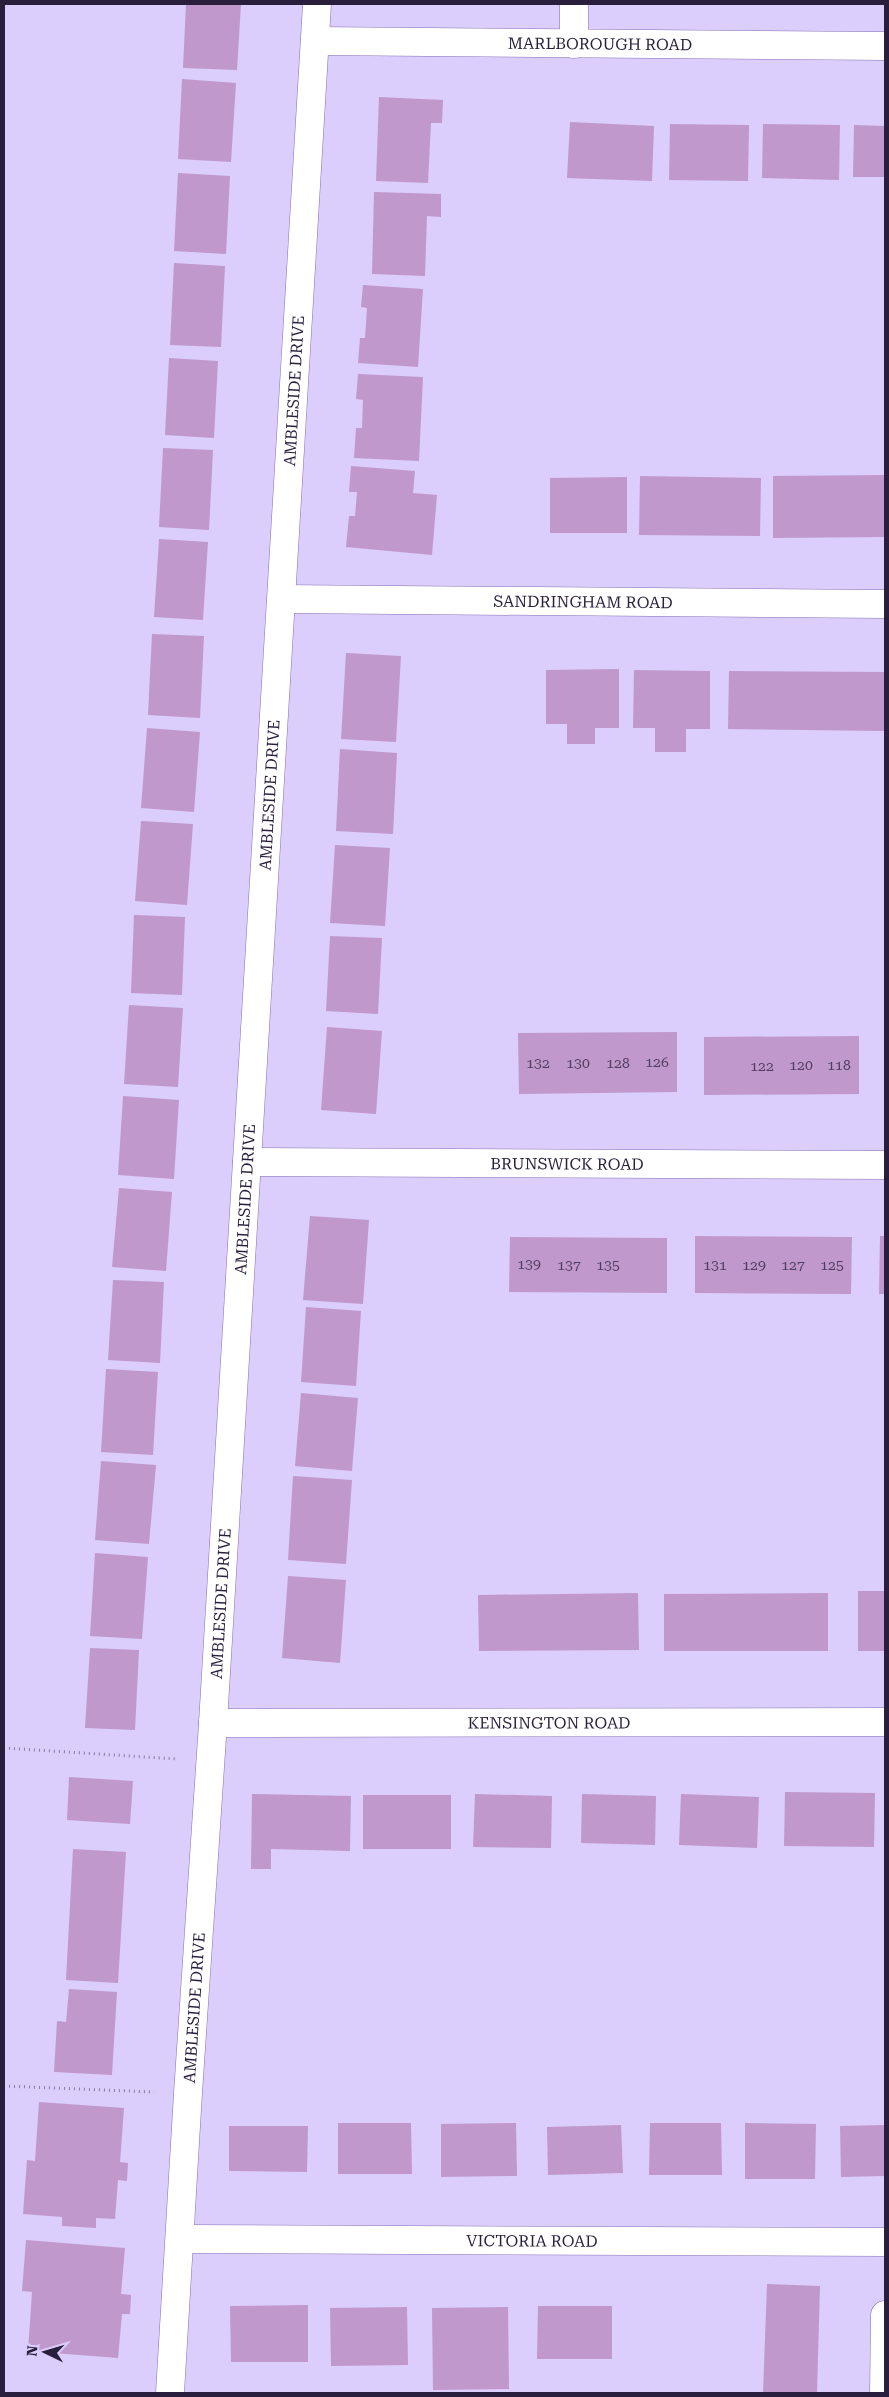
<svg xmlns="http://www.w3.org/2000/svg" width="889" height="2397" font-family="'Roboto Serif',serif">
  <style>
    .building { fill: #c098cc }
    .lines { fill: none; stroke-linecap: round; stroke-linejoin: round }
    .minor-casing { stroke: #866eb6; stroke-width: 29 }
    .path { stroke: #877ba2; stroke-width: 3; stroke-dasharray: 1 4; stroke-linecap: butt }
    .minor { stroke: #fff; stroke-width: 28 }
    .labels { text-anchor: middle; stroke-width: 4; stroke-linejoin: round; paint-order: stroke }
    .number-label { font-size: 14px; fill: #4f3d60 }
    .street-label { font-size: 16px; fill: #291f3c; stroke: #dbcdfc }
  </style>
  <rect width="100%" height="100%" fill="#dbcdfc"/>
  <path class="building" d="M186 4H241L237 70 183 68Z
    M182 79 236 83 231 162 178 159Z
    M379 97 443 100 442 123H431L428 183 376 181Z
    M570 122 654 126 652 181 567 178Z
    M670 124 749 125 748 181 669 180Z
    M763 124 840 125 839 180 762 178Z
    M854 125 885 126V177H853Z
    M178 173 230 176 226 254 174 251Z
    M374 192 441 194V217L427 216 425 276 372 274Z
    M174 263 225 266 221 347 170 345Z
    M363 285 423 289 418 367 358 363 360 338H365L367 308 361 307Z
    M169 358 218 361 214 438 165 435Z
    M358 374 423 377 419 461 354 458 356 428H362L363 400 356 399Z
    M163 448 213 450 209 530 159 527Z
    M351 466 415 471 413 493 437 495 432 555 346 547 349 516H355L357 492H349Z
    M885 475V537L773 538V476Z
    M640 476 761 478 760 536 639 535Z
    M627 477V533H550V478Z
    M159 539 208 542 203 620 154 617Z
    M152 634 204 636 200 718 148 715Z
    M346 653 401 656 396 742 341 739Z
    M619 669V728H595V744H567V724H546V670Z
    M634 670 710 671V729H686V752H655V728H633Z
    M729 671 885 672V731L728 729Z
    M147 728 200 732 194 812 141 808Z
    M340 749 397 753 393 834 336 831Z
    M141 821 193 824 187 905 135 901Z
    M335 845 390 848 385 926 330 923Z
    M134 915 185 917 182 995 131 993Z
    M330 936 382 938 378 1014 326 1011Z
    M129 1005 183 1008 178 1087 124 1084Z
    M327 1027 382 1031 376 1114 321 1110Z
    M677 1032V1092L519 1094 518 1033Z
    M859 1036V1094L704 1095V1037Z
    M123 1096 179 1100 174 1179 118 1175Z
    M119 1188 172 1192 166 1271 112 1267Z
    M310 1216 369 1220 363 1304 303 1300Z
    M695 1236 852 1237 851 1294 695 1293Z
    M880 1236H885V1294H879Z
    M510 1237 667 1238V1293L509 1292Z
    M113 1280 164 1282 160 1363 108 1360Z
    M306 1307 361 1311 356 1386 301 1382Z
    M106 1369 158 1372 153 1455 101 1452Z
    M301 1393 358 1398 352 1471 295 1466Z
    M101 1461 156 1465 149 1544 95 1540Z
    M293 1476 352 1480 346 1564 288 1560Z
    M95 1553 148 1557 142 1639 90 1636Z
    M288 1576 346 1580 340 1663 282 1658Z
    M858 1591H885V1651H858Z
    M638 1593 639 1650 479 1651 478 1595Z
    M828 1593V1651H664V1594Z
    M90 1648 139 1650 135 1730 85 1728Z
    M69 1777 133 1781 130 1824 67 1820Z
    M785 1792 875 1793 874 1847 784 1846Z
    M252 1794 351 1796 350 1851 271 1849V1869H251Z
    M475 1794 552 1796 551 1848 473 1847Z
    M582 1794 656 1796 655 1845 581 1843Z
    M681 1794 759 1797 757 1848 679 1845Z
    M363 1795H451V1849H363Z
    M73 1849 126 1852 118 1983 66 1980Z
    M69 1989 117 1992 112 2075 54 2072 57 2021 66 2022Z
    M39 2102 124 2108 120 2162 128 2163 127 2181 118 2180 115 2219 96 2218V2228L62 2226V2217L23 2214 27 2160 35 2161Z
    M338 2123H411L412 2174H338Z
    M516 2123 517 2176 441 2177V2124Z
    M650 2123H721L722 2175H649Z
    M745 2123 816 2124 815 2179H745Z
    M621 2125 623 2173 548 2175 547 2127Z
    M885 2125V2176L841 2177 840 2126Z
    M229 2126H308L307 2172 229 2171Z
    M26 2240 125 2248 121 2294 131 2295 130 2314H122L118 2358 28 2351 32 2292 22 2291Z
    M767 2284 820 2286 817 2393H763Z
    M308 2305V2362H231L230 2306Z
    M538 2306H612V2359H537Z
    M407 2307 408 2365 331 2366 330 2308Z
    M508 2307 509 2389 433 2390 432 2308Z"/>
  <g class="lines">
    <defs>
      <g id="minor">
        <path d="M574 4V44"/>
        <path id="s1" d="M315 41 885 46"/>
        <path id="s2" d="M282 599 885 604"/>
        <path id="s3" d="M247 1162 885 1165"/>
        <path id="s4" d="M213 1723 885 1722"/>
        <path id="s5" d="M180 2239 885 2242"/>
        <path id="s6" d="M170 2393 188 2093 213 1723 317 4"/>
        <path d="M884 2393 885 2315"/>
      </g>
    </defs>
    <use href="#minor" class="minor-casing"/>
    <path class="path" d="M4 1748 177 1759
      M4 2086 154 2092"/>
    <use href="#minor" class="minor"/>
  </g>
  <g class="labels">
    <g class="number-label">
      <text x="657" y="1067">126</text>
      <text x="538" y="1068">132</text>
      <text x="578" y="1068">130</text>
      <text x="618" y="1068">128</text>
      <text x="801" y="1070">120</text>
      <text x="839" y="1070">118</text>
      <text x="762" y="1071">122</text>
      <text x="529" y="1269">139</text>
      <text x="569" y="1270">137</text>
      <text x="608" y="1270">135</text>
      <text x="715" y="1270">131</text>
      <text x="754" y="1270">129</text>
      <text x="793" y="1270">127</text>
      <text x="832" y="1270">125</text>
    </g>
    <g class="street-label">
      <text dy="6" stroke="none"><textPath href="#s1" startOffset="285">MARLBOROUGH ROAD</textPath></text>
      <text dy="6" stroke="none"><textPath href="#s6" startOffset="2006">AMBLESIDE DRIVE</textPath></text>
      <text dy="6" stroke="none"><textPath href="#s2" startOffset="301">SANDRINGHAM ROAD</textPath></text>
      <text dy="6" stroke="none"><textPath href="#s6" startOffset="1601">AMBLESIDE DRIVE</textPath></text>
      <text dy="6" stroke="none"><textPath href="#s3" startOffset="320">BRUNSWICK ROAD</textPath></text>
      <text dy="6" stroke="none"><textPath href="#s6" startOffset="1196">AMBLESIDE DRIVE</textPath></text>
      <text dy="6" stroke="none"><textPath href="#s6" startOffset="791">AMBLESIDE DRIVE</textPath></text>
      <text dy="6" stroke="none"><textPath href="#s4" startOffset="336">KENSINGTON ROAD</textPath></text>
      <text dy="6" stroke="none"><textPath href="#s6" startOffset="386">AMBLESIDE DRIVE</textPath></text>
      <text dy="6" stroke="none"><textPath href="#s5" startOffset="352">VICTORIA ROAD</textPath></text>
    </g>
  </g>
  <rect width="889" height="2397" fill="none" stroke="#291f3c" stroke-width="10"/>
  <g transform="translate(45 2352) rotate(275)" stroke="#dbcdfc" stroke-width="4" paint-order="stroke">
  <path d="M0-4L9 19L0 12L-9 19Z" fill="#291f3c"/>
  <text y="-8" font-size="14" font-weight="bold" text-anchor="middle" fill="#291f3c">N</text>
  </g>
</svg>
